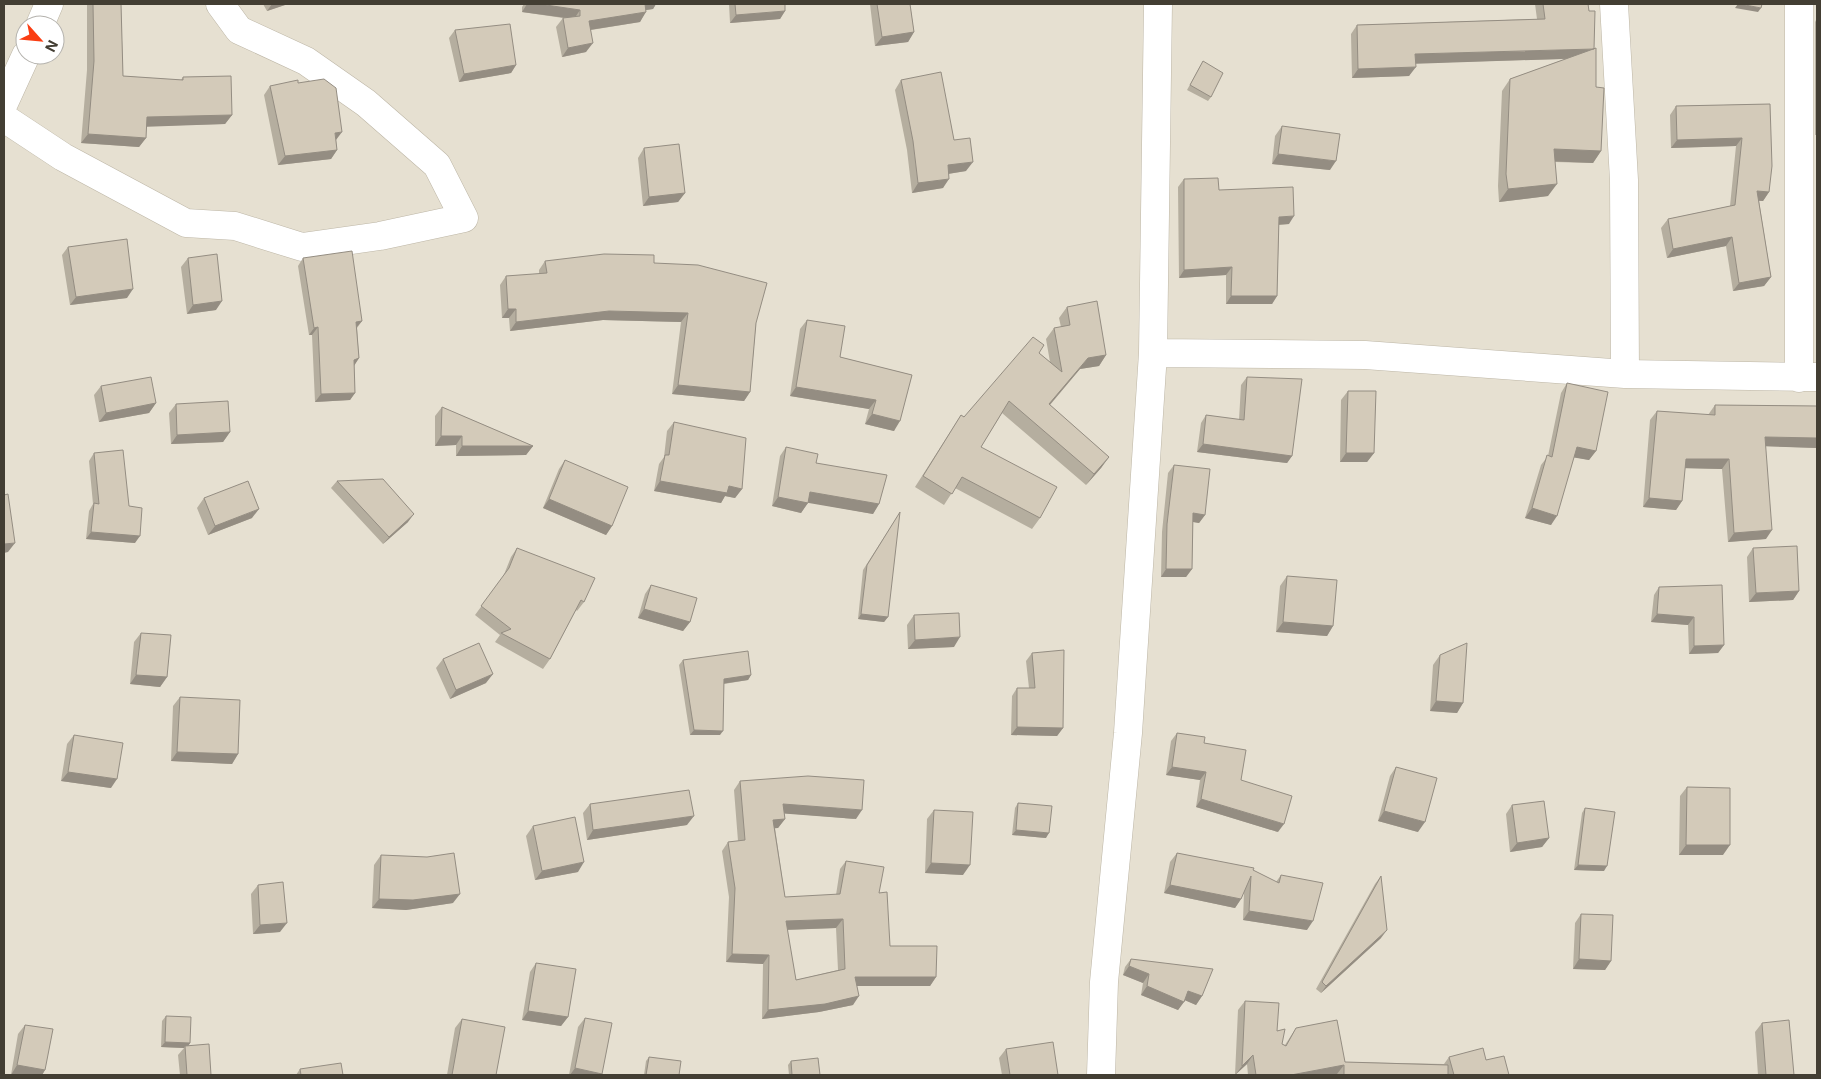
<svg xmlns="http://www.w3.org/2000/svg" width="1821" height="1079" font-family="Inter,sans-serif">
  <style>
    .residential { fill: #e6e0d1; fill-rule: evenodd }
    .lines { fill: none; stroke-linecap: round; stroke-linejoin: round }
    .street-casing { stroke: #bdb6a6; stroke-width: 29 }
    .street { stroke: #fff; stroke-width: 28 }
    .wall { fill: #b5ae9f; fill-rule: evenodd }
    .shaded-wall { fill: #948d82 }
    .building { fill: #d3cab9; stroke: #948d82; fill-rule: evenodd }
  </style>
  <rect width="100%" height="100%" fill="#f2eee3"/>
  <path class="residential" d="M4 4H1817V1075H4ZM25 25H55V55H25Z"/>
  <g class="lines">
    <defs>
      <path id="street" d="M1614 4 1624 180 1625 374
        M40 25 49 4
        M4 103 26 55
        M4 118 63 157 186 223 235 226 302 247 380 236 464 218 437 165 366 103 306 61 239 30 220 4
        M1153 353 1365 355 1625 374 1817 377
        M1799 378V4
        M1101 1075 1104 982 1128 733 1153 353 1158 4"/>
    </defs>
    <use href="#street" class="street-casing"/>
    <use href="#street" class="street"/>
  </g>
  <path class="wall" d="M87 4H121L123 76 181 80 183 77 232 115 225 124 146 126V138L139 147 81 143 87 70Z
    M263 4H288L267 11Z
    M524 4H656L653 9 646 10 640 22 591 30 586 52 562 57 556 27 563 18 522 12V7Z
    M729 4H785V11L780 19 730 23Z
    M870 4H910L914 32 908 42 875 46Z
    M1535 4H1588L1594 49 1596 87 1601 151 1593 163 1555 162 1548 196 1499 202 1498 186 1502 91 1510 79 1565 59 1416 63 1409 76 1352 78 1351 34 1357 25 1537 19Z
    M1817 18V135H1815V22Z
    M455 30 516 65 511 73 459 82 449 38Z
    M1203 61 1211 97 1208 101 1187 90Z
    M901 80 954 140 966 171 948 174 943 188 912 193 907 150 895 90Z
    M298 83 336 140 337 150 331 159 278 165 264 95 270 86Z
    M1770 104 1769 192 1763 201H1759L1771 277 1764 286 1733 291 1726 246 1667 258 1661 228 1668 219 1730 206 1736 146 1671 148 1670 115 1676 106Z
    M1282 126 1330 170 1272 164 1275 136Z
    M644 148 685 193 678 202 643 206 638 158Z
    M1184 179 1219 190 1289 224 1279 225 1277 296 1272 304H1226V275L1179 278 1178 187Z
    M68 247 127 298 70 305 62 255Z
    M188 258 216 310 187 314 181 267Z
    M303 258 362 321 357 328 359 358 354 365 355 393 350 400 315 402 312 335H309L298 266Z
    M545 261 654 263 756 323 750 392 744 401 672 394 681 322 603 320 510 331 509 318H502L500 285 506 276 539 274V270Z
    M1067 307 1106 355 1099 366 1080 369 1050 405 1109 457 1101 468 1086 485 1002 413 981 447 1040 518 1032 529 955 488 944 505 915 487 961 415 964 417 1039 353 1050 362 1046 339 1054 328 1061 327 1059 318Z
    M807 320 840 357 912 375 894 431 865 424 869 409 790 396 800 329Z
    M1247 377 1292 456 1287 463 1197 452 1201 423 1206 415 1239 420 1241 385Z
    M1567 383 1596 451 1589 460 1574 457 1551 525 1525 518 1541 465 1548 456 1561 393Z
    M101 386 156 403 149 413 99 422 94 395Z
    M1348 391 1374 453 1367 462H1340L1341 400Z
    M176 404 230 432 223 442 171 444 169 413Z
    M1715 405 1817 406V448L1766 446V539L1728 542 1722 469 1685 468 1682 501 1676 510 1643 507 1650 420 1657 411 1708 415Z
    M442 407 533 446 526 455 456 456V445L435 446V416Z
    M674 422 742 489 735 498 725 496 721 503 654 491 659 464 664 457 667 431Z
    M786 447 816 463 879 504 873 514 808 502 801 513 772 506 780 456Z
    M94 453 129 506 135 543 86 539 89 511 93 504 89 461Z
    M565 460 612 526 606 535 543 508 559 469Z
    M1174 465 1205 515 1199 523 1193 522 1192 569 1186 577H1161L1162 532 1168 473Z
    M337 481 408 522 383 544 331 488Z
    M204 498 252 518 208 535 197 508Z
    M897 517 888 617 884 622 858 619 863 570Z
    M517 548 584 602 577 611 576 610 550 659 543 669 495 642 500 635 475 615 503 577 511 557Z
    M1753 548 1799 591 1793 600 1749 602 1747 557Z
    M1287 576 1333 626 1327 636 1276 632 1280 586Z
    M651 585 690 622 683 631 638 618 645 594Z
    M1659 587 1724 645 1718 653 1689 654 1688 625 1651 622 1654 595Z
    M914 615 954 647 908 649 907 625Z
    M141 633 167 677 160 687 130 684 134 642Z
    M1032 653 1063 728 1057 736 1011 735 1012 696 1017 688H1029L1026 661Z
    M1440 655 1463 703 1457 713 1430 711 1433 665Z
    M443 659 486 683 450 699 436 668Z
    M683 660 751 675 748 680 724 684 720 735H690L679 665Z
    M180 697 238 754 232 764 171 761 173 706Z
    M1177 733 1204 743 1278 832 1196 807 1200 780 1166 775 1171 741Z
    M74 735 111 788 61 781 67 744Z
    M1396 767 1418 832 1378 821 1390 776Z
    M740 781 856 819 784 813 785 819 778 828H775L785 897 836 895 840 869 846 861 879 893 890 946 936 977 930 986H857L853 1005 819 1012 762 1019 763 964 726 962 729 897 722 851 728 842 738 841 734 790ZM836 928 838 970 796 980 787 930Z
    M1687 787 1723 855H1679L1680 796Z
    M1018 803 1046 838 1012 835 1015 808Z
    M590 804 687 825 587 840 583 813Z
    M1512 805 1549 838 1542 847 1510 852 1506 814Z
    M1585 808 1604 871 1574 870 1582 813Z
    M934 810 963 875 925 873 927 819Z
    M533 826 578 872 535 880 526 836Z
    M1177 853 1253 870 1276 882 1281 875 1307 930 1243 920 1244 892 1241 899 1235 908 1164 893 1170 862Z
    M381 855 453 903 406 910 372 908 374 865Z
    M1381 876V938L1321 993 1316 989 1375 884Z
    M258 885 280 932 253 934 251 894Z
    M1581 914 1611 961 1605 970 1573 969 1575 923Z
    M1131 959 1202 996 1196 1005 1185 1000 1178 1010 1141 995 1143 983 1123 975 1125 967Z
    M536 963 568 1017 561 1026 522 1020 530 972Z
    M1245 1001 1277 1031 1282 1044 1285 1045 1296 1028 1345 1062 1444 1064 1449 1057 1486 1060 1509 1075H1337V1074L1333 1075H1248L1247 1064 1235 1075 1238 1010Z
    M166 1016 190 1043 188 1046 211 1075H180L178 1055 184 1048 161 1047 162 1021Z
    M585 1018 602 1074 601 1075H569L578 1027Z
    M462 1019 496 1075H447L455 1028Z
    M1762 1023 1794 1075H1758L1755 1032Z
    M25 1025 45 1070 42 1075H11L18 1034Z
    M1006 1049 1058 1075H1002L999 1058Z
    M649 1057 679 1075H644L646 1061Z
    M791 1061 820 1075H789L788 1065Z
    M300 1069 343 1075H296Z"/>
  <path class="shaded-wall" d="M272 4H288L267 11Z
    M527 4H539L580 10 574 19 522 12Z
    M644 4H656L653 9 639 11Z
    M1738 4H1740L1761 8 1758 12 1735 8Z
    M785 11 780 19 730 23 736 15Z
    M646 12 640 22 583 31 589 21Z
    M914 32 908 42 875 46 882 37Z
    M593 43 586 52 562 57 568 48Z
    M1594 49 1588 58 1409 64 1415 54Z
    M516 65 511 73 459 82 464 74Z
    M1416 67 1409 76 1352 78 1358 69Z
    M232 115 225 124 140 127 147 117Z
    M342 132 336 140 335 133Z
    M88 134 146 138 139 147 81 143Z
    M1742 138 1736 146 1671 148 1677 140Z
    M1554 149 1601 151 1593 163 1545 161Z
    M337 150 331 159 278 165 285 156Z
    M1278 154 1336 161 1330 170 1272 164Z
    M973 162 966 171 941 175 948 165Z
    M949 179 943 188 912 193 918 183Z
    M1557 184 1548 196 1499 202 1508 189Z
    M1757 191 1769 192 1763 201 1751 200Z
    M685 193 678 202 643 206 649 197Z
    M1294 216 1289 224 1273 225 1279 217Z
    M1732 237 1726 246 1667 258 1673 249Z
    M1232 267 1226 275 1179 278 1184 270Z
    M1771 277 1764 286 1733 291 1739 283Z
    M133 289 127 298 70 305 76 297Z
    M1231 296H1277L1272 304H1226Z
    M222 301 216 310 187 314 193 305Z
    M508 309H516L509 318H502Z
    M609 311 688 313 681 322 603 320 510 331 516 322Z
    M362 321 356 328V322Z
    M318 327 312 335H309L314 328Z
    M1106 355 1099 366 1080 369 1041 415 1049 404 1088 358Z
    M359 358 354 366V360Z
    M678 385 750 392 744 401 672 394Z
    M796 387 876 400 869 409 790 396Z
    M355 393 350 400 315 402 321 394Z
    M156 403 149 413 99 422 106 413Z
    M872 414 900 421 894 431 865 424Z
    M230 432 223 442 171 444 177 435Z
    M441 436H462L456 445 435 446Z
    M1765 437 1817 438V448L1758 446Z
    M1203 444 1292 456 1287 463 1197 452Z
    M462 446H533L526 455 456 456Z
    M1577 447 1596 451 1589 460 1571 457Z
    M1346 453H1374L1367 462H1340Z
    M1109 457 1101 468 1086 485 1094 474Z
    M1686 459H1729L1722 469 1679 468Z
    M660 481 729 486 742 489 735 498 725 496 721 503 654 491Z
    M810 492 879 504 873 514 803 502Z
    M778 497 808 503 801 513 772 506Z
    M1649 498 1682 501 1676 510 1643 507Z
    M549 499 612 526 606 535 543 508Z
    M1532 508 1557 516 1551 525 1525 518Z
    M259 509 252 518 208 535 215 526Z
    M1193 513 1205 515 1199 523 1188 521Z
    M414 514 408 522 383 544 389 537Z
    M1772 530 1766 539 1728 542 1734 533Z
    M91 532 140 536 135 543 86 539Z
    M15 543 8 552 4 553V544Z
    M1166 569H1192L1186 577H1161Z
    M1799 591 1793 600 1749 602 1756 593Z
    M644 609 690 622 683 631 638 618Z
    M861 614 888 617 884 622 858 619Z
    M1657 614 1694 617 1688 625 1651 622Z
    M1283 622 1333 626 1327 636 1276 632Z
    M960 637 954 647 908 649 915 640Z
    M1724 645 1718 653 1689 654 1694 646Z
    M493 674 486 683 450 699 456 690Z
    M136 675 167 677 160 687 130 684Z
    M751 675 748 680 721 684 724 679Z
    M1436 701 1463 703 1457 713 1430 711Z
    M1017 727 1063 728 1057 736 1011 735Z
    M694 730 723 731 720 735H690Z
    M177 752 238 754 232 764 171 761Z
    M1172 767 1206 772 1200 780 1166 775Z
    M68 772 117 779 111 788 61 781Z
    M1201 799 1284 824 1278 832 1196 807Z
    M783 804 862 810 856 819 777 813Z
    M1384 811 1425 822 1418 832 1378 821Z
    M694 816 687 825 587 840 593 830Z
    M785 819 778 828 767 829 773 820Z
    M1016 830 1049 833 1046 838 1012 835Z
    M1549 838 1542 847 1510 852 1517 843Z
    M1686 845H1730L1723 855H1679Z
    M584 862 578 872 535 880 542 871Z
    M931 863 970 865 963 875 925 873Z
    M1578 865 1607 866 1604 871 1574 870Z
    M1170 885 1241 899 1235 908 1164 893Z
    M460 894 453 903 406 910 372 908 379 899Z
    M1249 911 1313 921 1307 930 1243 920Z
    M843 919 836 928 780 930 786 921Z
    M287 923 280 932 253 934 260 925Z
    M1387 930 1381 938 1321 993 1326 986Z
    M732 954 769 955 763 964 726 962Z
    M1579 959 1611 961 1605 970 1573 969Z
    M1129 966 1149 974 1143 983 1123 975Z
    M855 977H936L930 986H849Z
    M1147 986 1184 1002 1178 1010 1141 995Z
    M1188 991 1202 996 1196 1005 1182 999Z
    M859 996 853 1005 819 1012 762 1019 768 1010Z
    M528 1011 568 1017 561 1026 522 1020Z
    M165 1042 190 1043 187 1048 185 1046 184 1048 161 1047Z
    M1253 1055 1247 1064 1235 1075 1242 1066Z
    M17 1065 45 1070 42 1075H11Z
    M1344 1065 1337 1074 1333 1075H1291Z
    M575 1068 602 1074 601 1075H570Z"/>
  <path class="building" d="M93 4H121L123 76 183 80V77L231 76 232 115 147 117 146 138 88 134 94 61Z
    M539 4H645L646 12 589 21 593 43 568 48 563 18 580 16V10Z
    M735 4H785V11L736 15Z
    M877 4H910L914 32 882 37Z
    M1543 4H1588L1589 11H1595L1594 49 1415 54 1416 67 1358 69 1357 25 1545 19Z
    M1740 4H1762L1761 8Z
    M510 24 516 65 464 74 455 30Z
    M1596 48V87L1604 88 1601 151 1554 149 1557 184 1508 189 1506 174 1510 79Z
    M1203 61 1223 73 1211 97 1190 85Z
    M941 72 954 140 970 138 973 162 948 165 949 179 918 183 913 141 901 80Z
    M324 79 336 88 342 132 335 133 337 150 285 156 270 86 298 80V83Z
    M1770 104 1772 166 1769 192 1757 191 1771 277 1739 283 1732 237 1673 249 1668 219 1735 205 1742 138 1677 140 1676 106Z
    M1282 126 1340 134 1336 161 1278 154Z
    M679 144 685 193 649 197 644 148Z
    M1218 178 1219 190 1293 187 1294 216 1279 217 1277 296H1231L1232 267 1184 270V179Z
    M127 239 133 289 76 297 68 247Z
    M352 251 362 321 356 322 359 358 354 360 355 393 321 394 318 327 314 328 303 258Z
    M217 254 222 301 193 305 188 258Z
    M604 254 654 255V263L698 265 767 283 756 323 750 392 678 385 688 313 609 311 516 322V309H508L506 276 547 273 545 261Z
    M1097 301 1106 355 1088 358 1049 404 1109 457 1094 474 1009 401 981 447 1057 487 1040 518 962 477 952 494 923 476 961 415 964 417 1033 337 1044 345 1039 353 1062 372 1054 328 1070 325 1067 307Z
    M807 320 845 326 840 357 912 375 900 421 872 414 876 400 796 387Z
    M151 377 156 403 106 413 101 386Z
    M1247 377 1302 379 1292 456 1203 444 1206 415 1244 420Z
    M1567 383 1608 392 1596 451 1577 447 1557 516 1532 508 1547 455 1552 457Z
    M1348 391H1376L1374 453H1346Z
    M228 401 230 432 177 435 176 404Z
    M1715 405 1817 406V438L1765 437 1772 530 1734 533 1729 459H1686L1682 501 1649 498 1657 411 1715 415Z
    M442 407 533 446H462V436H441Z
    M674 422 746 438 742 489 729 486 727 493 660 481 665 455H669Z
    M786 447 818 454 816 463 887 475 879 504 810 492 808 503 778 497Z
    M123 450 129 506 142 508 140 536 91 532 94 503 99 504 94 453Z
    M565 460 628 487 612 526 549 499Z
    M1174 465 1210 469 1205 515 1193 513 1192 569H1166L1167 524Z
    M383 479 414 514 389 537 337 481Z
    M248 481 259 509 215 526 204 498Z
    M8 494 15 543 4 544V495Z
    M900 512 888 617 861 614 867 565Z
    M1797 546 1799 591 1756 593 1753 548Z
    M517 548 595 578 584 602 581 600 550 659 501 633 511 629 481 606 509 568Z
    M1287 576 1337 580 1333 626 1283 622Z
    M651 585 697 598 690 622 644 609Z
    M1722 585 1724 645 1694 646V617L1657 614 1659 587Z
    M959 613 960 637 915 640 914 615Z
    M141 633 171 635 167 677 136 675Z
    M479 643 493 674 456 690 443 659Z
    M1467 643 1463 703 1436 701 1440 655Z
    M1064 650 1063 728 1017 727V688H1035L1032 653Z
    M748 651 751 675 724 679 723 731 694 730 683 660Z
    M180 697 240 700 238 754 177 752Z
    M1177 733 1205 737 1204 743 1246 750 1241 780 1292 796 1284 824 1201 799 1206 772 1172 767Z
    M74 735 123 743 117 779 68 772Z
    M1396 767 1437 778 1425 822 1384 811Z
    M808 776 864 780 862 810 783 804 785 819 773 820 785 897 840 894 846 861 884 867 879 893 887 892 890 946H937L936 977H855L859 996 825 1004 768 1010 769 955 732 954 735 888 728 842 745 840 740 781ZM843 919 845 969 796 980 786 921Z
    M1687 787 1730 788V845H1686Z
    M689 790 694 816 593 830 590 804Z
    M1544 801 1549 838 1517 843 1512 805Z
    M1018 803 1052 806 1049 833 1016 830Z
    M1585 808 1615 812 1607 866 1578 865Z
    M934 810 973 812 970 865 931 863Z
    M575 817 584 862 542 871 533 826Z
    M454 853 460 894 413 900 379 899 381 855 427 857Z
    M1177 853 1254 868 1253 870 1279 883 1281 875 1323 883 1313 921 1249 911 1251 876 1241 899 1170 885Z
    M1381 876 1387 930 1326 986 1322 982Z
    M283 882 287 923 260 925 258 885Z
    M1581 914 1613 915 1611 961 1579 959Z
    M1131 959 1213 969 1202 996 1188 991 1184 1002 1147 986 1149 974 1129 966Z
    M536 963 576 969 568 1017 528 1011Z
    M1245 1001 1279 1003 1277 1031 1285 1029 1282 1044 1286 1046 1296 1028 1337 1020 1345 1062 1448 1065V1075H1344V1065L1291 1075H1256L1253 1055 1242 1066Z
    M166 1016 191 1017 190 1043 165 1042Z
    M585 1018 612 1023 602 1074 575 1068Z
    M462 1019 505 1027 496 1075H452Z
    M1789 1020 1794 1075H1766L1762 1023Z
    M25 1025 53 1029 45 1070 17 1065Z
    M1053 1042 1058 1075H1010L1006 1049Z
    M209 1044 211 1075H187L185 1046Z
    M1483 1048 1486 1060 1504 1056 1509 1075H1454L1449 1057Z
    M649 1057 681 1061 679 1075H646Z
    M818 1058 820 1075H792L791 1061Z
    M341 1063 343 1075H301L300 1069Z"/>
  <rect width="1821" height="1079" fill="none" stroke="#433e33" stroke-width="10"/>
  <g transform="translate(40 40) rotate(117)"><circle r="24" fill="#ffffff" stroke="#b4b2ad"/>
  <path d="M0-4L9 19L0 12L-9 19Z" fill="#fa3d12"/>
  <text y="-8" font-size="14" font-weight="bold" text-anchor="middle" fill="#433e33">N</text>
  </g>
</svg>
